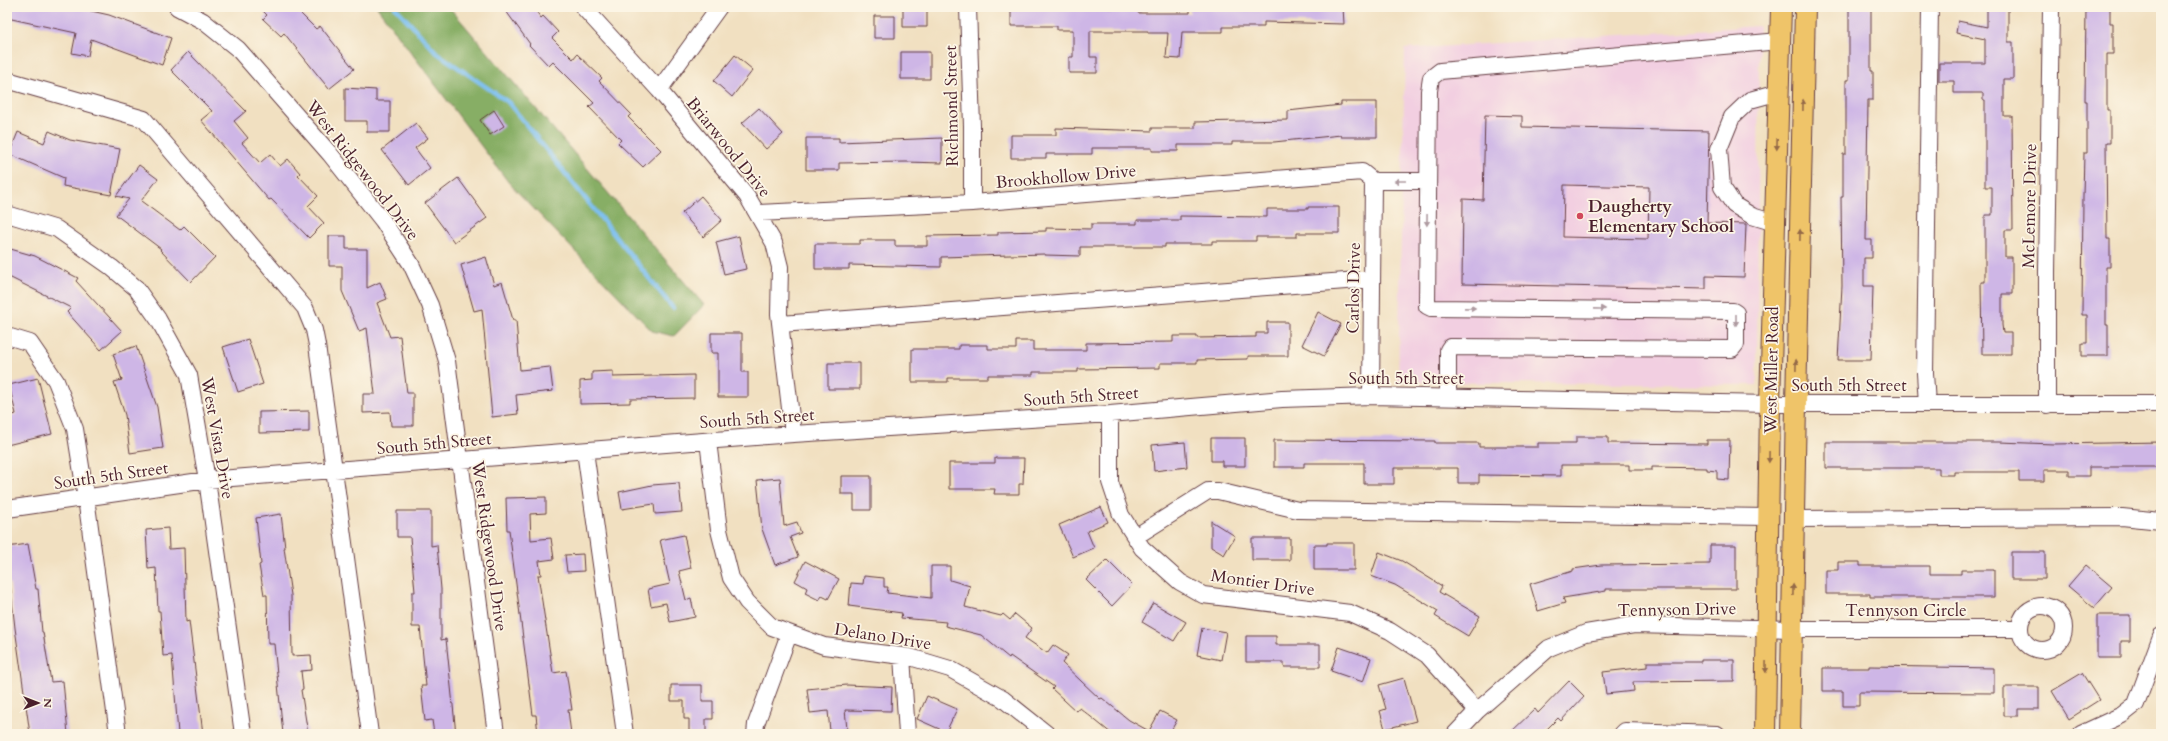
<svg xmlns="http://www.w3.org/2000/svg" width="2168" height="741" font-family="Cardo,serif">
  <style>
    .built { fill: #f2cfe1 }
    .forest { fill: #87ae65; stroke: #686648 }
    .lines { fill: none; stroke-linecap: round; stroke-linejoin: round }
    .stream { stroke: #7bbff1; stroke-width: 4.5 }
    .building { fill: #ceb6e6; fill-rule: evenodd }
    .minor-casing { stroke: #633c42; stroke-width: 18 }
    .major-casing { stroke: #633c42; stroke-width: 22 }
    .minor { stroke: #fff; stroke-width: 16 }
    .major { stroke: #efc469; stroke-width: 20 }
    .oneway { fill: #946947 }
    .oneway2 { fill: #ae9aa0 }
    .poi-dot { fill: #d1495b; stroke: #fcf5e5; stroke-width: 1.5 }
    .labels { text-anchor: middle; stroke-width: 3.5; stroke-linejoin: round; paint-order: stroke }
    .street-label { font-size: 17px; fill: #4a1f2b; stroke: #fcf5e5 }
    .poi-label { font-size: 17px; font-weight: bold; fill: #4a1f2b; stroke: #fcf5e5; text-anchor: start }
  </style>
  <rect width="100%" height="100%" fill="#fcf5e5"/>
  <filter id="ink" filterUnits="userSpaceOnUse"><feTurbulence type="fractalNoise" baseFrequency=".025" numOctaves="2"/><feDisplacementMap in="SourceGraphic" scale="8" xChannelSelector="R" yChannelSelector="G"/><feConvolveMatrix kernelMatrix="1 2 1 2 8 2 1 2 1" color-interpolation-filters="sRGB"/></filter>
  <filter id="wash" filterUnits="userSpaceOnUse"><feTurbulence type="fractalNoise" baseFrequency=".012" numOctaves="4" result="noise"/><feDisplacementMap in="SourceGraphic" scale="16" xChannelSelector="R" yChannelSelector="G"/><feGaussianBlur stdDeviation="0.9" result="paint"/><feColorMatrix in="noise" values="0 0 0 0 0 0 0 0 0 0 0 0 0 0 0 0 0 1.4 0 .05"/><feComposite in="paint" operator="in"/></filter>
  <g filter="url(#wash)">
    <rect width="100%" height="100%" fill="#f1e0c1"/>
    <path class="built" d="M1759 26 1757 385 1398 382 1405 49Z"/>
    <path class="forest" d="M377 7H449L704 305 674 336 652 331 509 183Z"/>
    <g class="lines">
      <path class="stream" d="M395 7 437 53 508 102 673 308"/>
    </g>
    <g id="blocks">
      <path class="building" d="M7 7H74L109 15 171 38 162 65 91 39 88 56 72 53 76 33 7 18Z
        M259 7H294L316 29 320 26 354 69 329 89 284 33 281 36 263 19 267 15Z
        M503 7H533L541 18 543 16 558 32 552 38 573 59 577 54 602 78 599 81 631 114 628 117 661 150 643 167 618 143 621 140 589 107 594 103 553 62 549 66 529 45 530 44Z
        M903 7H927V27H903Z
        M1011 7 1138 9V13H1190V7H1343L1344 24 1264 22V27H1223V32H1182L1180 59 1166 58 1168 33H1148V31H1090V57H1097V73H1069V57H1073V30H1057V26H1011Z
        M1849 7H1871V71H1873V100H1868L1866 240H1872V258H1864V286H1873L1871 360H1838L1842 286 1841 197H1843V154H1846V80H1849Z
        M1987 7H2008V42H2013V79H2004V116H2012L2013 230H2005V257H2012V294H2002V325L2003 333H2011V354H1982L1981 282H1985V215H1992V187H1985V100H1983V93H1954V81H1939V63H1985V39L1956 33 1958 21 1987 27Z
        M2086 7H2110V23H2113V54H2107V110H2110V143H2106L2107 239H2110V267H2106V325H2108V356H2082V343H2087V315H2082L2083 196 2084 153H2087V101H2085Z
        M874 16H895V38H874Z
        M188 52 246 111 234 121 248 138 242 143 260 163 270 154 280 166 288 159 300 173 298 175 318 196 308 206 324 223 309 238 271 199 269 200 201 120 212 111 171 70Z
        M901 52H930V79H901Z
        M735 55 753 70 732 97 714 81Z
        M345 88 376 90V101H390V132H367V121H345Z
        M1341 102H1377V137H1341V135L1274 142H1232V145H1178V151H1152V148H1092V154H1046V158H1011V135H1056V128L1152 131V128H1195V122L1288 120V111L1341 105Z
        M759 108 783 134 766 149 742 123Z
        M494 110 504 126 490 135 480 120Z
        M1485 115 1522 116V127L1709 131 1707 223 1746 224 1744 277 1706 276V289L1462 284 1463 199 1483 200ZM1564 185 1649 187 1648 239 1563 237Z
        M416 123 428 138 415 148 430 168 409 185 382 150Z
        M49 131 70 140 120 149 111 195 63 186 64 178 9 154 18 132 44 143Z
        M806 138H839V142L942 138V163L906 162 839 163V170H806Z
        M139 165 158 179 141 201 180 230 184 226 215 257 191 282 160 250 161 249 116 215 129 199 116 196Z
        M458 178 487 218 454 242 425 203Z
        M701 196 722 220 703 237 682 213Z
        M1308 207H1339V233H1297V237H1256V241H1212V244H1165V247H1080V256L1045 255V254L941 257V267L849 265V269H815V244H860V240H895V246H927V236L998 235V232L1046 231V228L1091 229V224H1137V220H1180V216L1267 217V209H1308Z
        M329 236H346V249H367V288L380 282 387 299 377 303 390 337 400 336 407 393H413V426H391L390 412 363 413V394H375L367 328 359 331 342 291V266H329Z
        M739 236 746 269 724 274 716 242Z
        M7 248 35 256 78 278 76 281 122 331 101 350 67 312 71 308 7 276Z
        M486 257 494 285 502 282 513 320H516L520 370 550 367 553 391 516 395 518 414 492 417 482 309 474 311 461 265Z
        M1318 312 1341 324 1324 356 1302 345Z
        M1267 322H1288V356H1248V359L1197 360V363H1160V368L1078 369V372H1033V375H988V378H948V382H912V349H959V345H988V349H1016V341H1033V350H1086V343L1173 342V336H1197V338L1256 337V333H1267Z
        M711 333H742V372H748V397H718V353H711Z
        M248 339 263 384 238 392 223 347Z
        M136 346 157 407 163 448 130 453 125 415 114 382 122 380 113 354Z
        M828 363H860V389H828Z
        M613 371V377L694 375V398L630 399V403L580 404V381L592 380V372Z
        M38 378 52 434 7 445V417L16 414 9 385Z
        M309 411V432L259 433V412Z
        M1576 437H1608V443L1707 444V440H1730L1729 480 1717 479V471L1707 470V468L1652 467V470H1629V465H1561V476L1479 475V483H1458V468H1394V484H1364V463H1304V467H1274V440L1435 441V443H1479V447H1538V443H1576Z
        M1211 438H1245V466H1222V461H1211Z
        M1185 442 1187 467 1154 471 1152 445Z
        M1826 442H1999L2054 444 2161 442V467H2089V476H2069V470H2044V481H2019V472H1954V475H1939V468H1826Z
        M995 458H1024L1023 484H1019V494H994L995 489H949V463H995Z
        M841 476H871V510H854V494H841Z
        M780 478 784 526 797 522 801 533 790 537 798 557 775 565 762 529 757 480Z
        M679 483 682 512 655 514 654 504 622 509 619 492 652 485Z
        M546 497V513L530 514 531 540 551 538 554 559 539 561 541 575H538L553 673 566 671 572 710H568L571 734H538L536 715H533L509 530H507L506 498Z
        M1101 507 1108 522 1087 531 1094 548 1073 557 1059 525Z
        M397 511H431V546L437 545 441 589V640L446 639 456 734H434L432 720 425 721 421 686H426L420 627H412V592H415L410 537H397Z
        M281 514 285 548H284L291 595 292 656 311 655 312 670 301 671 303 689 301 690 308 734H283L274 644H268L267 595H264L259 565 261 564 256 518Z
        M1211 521 1235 536 1224 555 1211 547Z
        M168 528 169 549 184 548 186 622 189 621 203 734H178L172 655 163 656 160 611H158L156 568 148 569 146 530Z
        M684 535 691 568 679 571 686 600 691 598 695 617 670 622 666 603 651 606 648 589 670 584 660 540Z
        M1252 538H1290V560H1252Z
        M1327 543H1354V570H1314V545H1327Z
        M28 544 36 589H38L42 632H43L51 682 63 681 68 734H30L15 628 10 583H9L7 572V547Z
        M1710 545H1736V589H1606V591L1563 598 1565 603 1538 611 1530 584 1573 571V569L1601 565 1710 564Z
        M1379 552 1402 561 1442 586 1439 592 1480 616 1468 636 1435 616 1438 611 1395 585 1371 576Z
        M2011 552H2045V579H2011Z
        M583 554 584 571 567 572 565 555Z
        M1107 560 1132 585 1112 606 1086 580Z
        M805 561 839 579 828 599 822 596 819 600 805 593 807 588 795 581Z
        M1838 562H1860V566H1930V574H1961V570H1994V597H1870V594H1826V570H1838Z
        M2086 565 2112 587 2094 608 2068 586Z
        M931 566H950V580L970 586 965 607 1001 616 1003 614 1010 620 1015 614 1032 628 1025 638 1047 653 1053 645 1068 655 1062 663 1100 699 1102 698 1129 720 1149 731 1160 711 1177 720 1169 734H1112L1080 708 1076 711 1052 689 1054 687 1010 656 1009 658 981 635 945 626 946 622 901 618 902 613 849 606 851 583 863 584 864 576 884 578V587H888L887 593 931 598Z
        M1153 603 1186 622 1174 641 1142 622Z
        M2097 615H2130V641H2121V658H2097Z
        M1202 628 1226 632 1221 660 1197 655Z
        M1246 636H1276V645H1320V667H1284V662H1246Z
        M1339 647 1371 658 1363 682 1331 671Z
        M1701 660H1734V681L1633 682 1634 691 1606 694 1603 672 1647 667V662H1701Z
        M1869 666 1994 668V693L1859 692V706H1843V691H1823V668H1869Z
        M2082 673 2099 700 2069 719 2052 691Z
        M1404 678 1416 721 1385 729 1380 711 1386 709 1379 685Z
        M1569 681 1584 696 1561 721 1558 718 1542 734H1509L1535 709 1538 713Z
        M671 685H702V701H713V719H706V734H689V719H684V701H671Z
        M847 685 892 687 891 711 845 710 847 729 830 731 828 711 810 713 807 689Z
        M2004 687H2039V709H2018V716H2004Z
        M927 696 957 709 946 732 917 719Z"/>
    </g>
  </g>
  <g filter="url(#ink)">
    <use href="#blocks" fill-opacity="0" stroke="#633c42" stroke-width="1"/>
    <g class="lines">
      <defs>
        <path id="minor" d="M177 7 203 21 238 49 330 154 383 221 411 264 430 305 447 361 496 734
          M583 7 659 90 747 196 774 243 780 267 779 314 793 434
          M968 7 972 126V203
          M7 80 144 119 305 308 314 330 317 345 370 734
          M659 90 719 7
          M1373 181H1427
          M758 213 972 203 1362 172 1373 181
          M7 214 57 229 111 267 136 288 158 319 189 375 207 480 243 734
          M1775 223 1752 216 1734 205 1722 187 1719 149 1732 117 1750 100 1779 92
          M781 324 1372 279
          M7 336 30 343 56 381 75 429 86 498 118 734
          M1371 396 1373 181
          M1448 397V350L1450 347 1732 349 1736 344V313L1733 311 1431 308 1427 306 1429 91 1431 78 1440 71 1780 41
          M1927 404 1925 373 1930 7
          M2047 405V272L2051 7
          M1110 414V482L1121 515 1142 548 1180 582 1203 595 1350 613 1390 631 1427 655 1477 711
          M708 441 719 530 731 578 747 602 772 627 824 646 910 657 950 669 1003 699 1047 734
          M585 451 625 734
          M7 509 207 480 793 434 1110 414 1282 399 1371 396 1770 404H2161
          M1794 519 2122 517 2161 521
          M1135 537 1208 491H1218L1298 510 1768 517
          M2020 628a22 22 0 1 1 44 0a22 22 0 1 1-44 0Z
          M902 656 907 734
          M755 734 756 724 789 634
          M1455 734 1477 711 1549 648 1586 633 1634 625 1792 629H2019
          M1622 734 1625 731 1717 734
          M2081 734 2122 715 2136 704 2161 636"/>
        <path id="major" d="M1765 734 1770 404 1781 7
          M1790 734 1796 404 1805 7"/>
      </defs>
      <use href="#minor" class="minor-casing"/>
      <use href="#major" class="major-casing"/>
      <use href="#minor" class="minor"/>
      <use href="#major" class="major"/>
    </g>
    <defs><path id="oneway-solid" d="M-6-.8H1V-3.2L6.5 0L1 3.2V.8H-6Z"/></defs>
    <g class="oneway">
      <use href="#oneway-solid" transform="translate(1803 105) rotate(-89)"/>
      <use href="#oneway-solid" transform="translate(1777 144) rotate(92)"/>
      <use href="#oneway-solid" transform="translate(1800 235) rotate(-89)"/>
      <use href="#oneway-solid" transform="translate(1796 365) rotate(-89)"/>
      <use href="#oneway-solid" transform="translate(1769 457) rotate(91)"/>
      <use href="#oneway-solid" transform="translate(1793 590) rotate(-89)"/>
      <use href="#oneway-solid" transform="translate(1766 667) rotate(91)"/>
    </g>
    <g class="oneway2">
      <use href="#oneway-solid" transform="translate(1400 181) rotate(-180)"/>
      <use href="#oneway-solid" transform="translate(1427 220) rotate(91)"/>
      <use href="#oneway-solid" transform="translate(1470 308) rotate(1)"/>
      <use href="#oneway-solid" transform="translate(1600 309) rotate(1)"/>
      <use href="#oneway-solid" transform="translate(1736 320) rotate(90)"/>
    </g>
  </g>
  <circle class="poi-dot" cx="1580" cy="216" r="4"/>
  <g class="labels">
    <g class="street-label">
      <text transform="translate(951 106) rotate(-91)" y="6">Richmond Street</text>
      <text transform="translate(729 147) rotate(51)" y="6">Briarwood Drive</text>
      <text transform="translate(363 170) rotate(52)" y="6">West Ridgewood Drive</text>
      <text transform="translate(1066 176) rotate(-5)" y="6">Brookhollow Drive</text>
      <text transform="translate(2029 206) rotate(-89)" y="6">McLemore Drive</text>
      <text transform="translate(1353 288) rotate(-89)" y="6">Carlos Drive</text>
      <text transform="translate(1771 370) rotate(-89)" y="6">West Miller Road</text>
      <text x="1406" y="384">South 5th Street</text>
      <text x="1849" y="391">South 5th Street</text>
      <text transform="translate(1081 396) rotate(-4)" y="6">South 5th Street</text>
      <text transform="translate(757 418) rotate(-4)" y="6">South 5th Street</text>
      <text transform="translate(218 438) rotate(80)" y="6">West Vista Drive</text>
      <text transform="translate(434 443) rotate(-5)" y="6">South 5th Street</text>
      <text transform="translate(111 475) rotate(-8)" y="6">South 5th Street</text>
      <text transform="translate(490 546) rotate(82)" y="6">West Ridgewood Drive</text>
      <text transform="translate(1263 582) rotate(8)" y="6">Montier Drive</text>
      <text transform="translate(1677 609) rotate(-1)" y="6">Tennyson Drive</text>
      <text x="1906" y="616">Tennyson Circle</text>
      <text transform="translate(883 636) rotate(9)" y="6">Delano Drive</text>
    </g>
    <g class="poi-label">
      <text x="1588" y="212">Daugherty<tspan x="1588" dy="20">Elementary School</tspan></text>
    </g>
  </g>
  <rect width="2168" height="741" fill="none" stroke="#fcf5e5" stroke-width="24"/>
  <g transform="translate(38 703) rotate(90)" stroke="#fcf5e5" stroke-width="3" paint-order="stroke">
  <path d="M0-3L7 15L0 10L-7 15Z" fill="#4a1f2b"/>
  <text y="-6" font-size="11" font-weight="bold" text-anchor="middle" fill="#4a1f2b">N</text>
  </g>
</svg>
